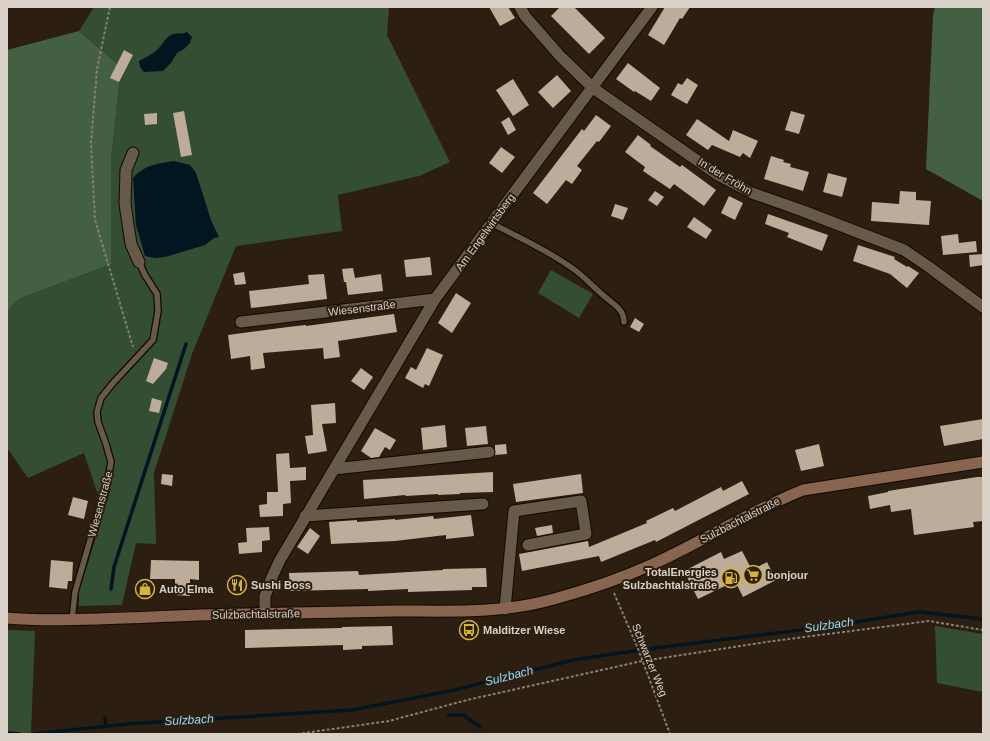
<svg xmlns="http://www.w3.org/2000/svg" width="990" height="741" font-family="Arial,sans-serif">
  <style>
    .green { fill: #334e33 }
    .forest { fill: #446043 }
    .water { fill: #011620 }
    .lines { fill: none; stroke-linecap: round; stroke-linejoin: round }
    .stream { stroke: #011620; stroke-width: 3.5 }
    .building { fill: #bcac99 }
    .service-casing { stroke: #140900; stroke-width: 8 }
    .minor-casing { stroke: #140900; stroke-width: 13 }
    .secondary-casing { stroke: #140900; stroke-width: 13 }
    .path { stroke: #887e72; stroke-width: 2; stroke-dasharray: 3 2; stroke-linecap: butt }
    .service { stroke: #685a49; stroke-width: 5.5 }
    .minor { stroke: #685a49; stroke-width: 11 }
    .secondary { stroke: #88654e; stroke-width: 11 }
    .labels { text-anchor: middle; stroke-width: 4; stroke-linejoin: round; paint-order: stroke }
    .street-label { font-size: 11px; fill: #d9d1c7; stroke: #2c1f11 }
    .poi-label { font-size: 11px; font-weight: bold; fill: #d9d1c7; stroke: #2c1f11; text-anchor: start }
    .water-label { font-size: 12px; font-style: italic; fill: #91dcfd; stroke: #2c1f11 }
  </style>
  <rect width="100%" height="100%" fill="#2c1f11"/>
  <path class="green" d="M94 7H389L387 35 450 162 419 176 338 195 342 231 236 246 192 354 154 473 156 544 136 543 122 605 79 606V592L111 489 97 492 84 453 28 478 7 448V311L19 299 111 264V159L121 67 79 31Z
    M551 270 593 294 579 318 538 293Z
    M935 626 983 634V692L937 683Z
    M7 630 35 631 31 734 7 733Z"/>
  <path class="forest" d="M935 7H983V201L926 169 933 15Z
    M79 31 121 67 111 159V264L19 299 7 311V50Z"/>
  <path class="water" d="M187 32 192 37 190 43 184 49 177 53 171 63 163 71 144 72 140 67 139 61C146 57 153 54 158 49 163 44 165 38 171 35 176 32 182 35 187 32Z
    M174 161 190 165 196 173 211 220 219 237 214 238 205 245 165 257 155 258 145 256 136 225 133 178C146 164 157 164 174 161Z"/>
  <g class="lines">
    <path class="stream" d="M111 589 114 567 186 344
      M448 715H463L480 727
      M105 718 106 726
      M7 733 20 734
      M34 734 126 724 352 710 450 691 573 660 647 649 809 629 920 612 983 619"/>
  </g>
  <path class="building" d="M489 7H508L515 18 500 26Z
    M560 7H574L605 38 589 54 551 16Z
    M665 7H690L682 19 680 18 664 45 648 35Z
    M124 50 133 55 119 82 110 78Z
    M628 63 660 88 651 101 635 91 634 92 616 79Z
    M557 75 571 91 553 108 538 92Z
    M687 78 698 85 687 104 671 95 678 83 682 85Z
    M513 79 529 105 513 116 496 90Z
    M184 111 192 155 181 157 173 113Z
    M791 111 805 115 799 134 785 130Z
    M157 113V124L145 125 144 114Z
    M596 115 611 126 599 142 597 141 577 166 582 170 572 184 566 180 547 204 533 193 582 129 584 131Z
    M509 117 516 130 508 135 501 122Z
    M697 119 729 141 733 130 758 141 750 158 743 153 740 157 712 145 708 150 686 135Z
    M638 135 651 145 650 146 680 167 682 165 716 190 704 206 674 184 670 189 643 171 645 167 625 152Z
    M501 147 515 157 502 173 489 163Z
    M771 156 784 160 783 162 791 164 790 167 809 172 803 191 764 179Z
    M828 173 847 178 842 197 823 192Z
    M655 191 664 197 657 206 648 200Z
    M900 191 916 192V200L931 201 929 225 871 221 872 202 899 204Z
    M729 196 743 203 735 220 721 213Z
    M615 204 628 208 623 220 611 216Z
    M768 214 828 235 822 251 787 237 789 233 765 224Z
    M694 217 712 230 706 239 687 227Z
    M958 234 959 243 976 241 977 252 943 255 941 236Z
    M858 245 895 257 894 259 907 267 908 266 919 273 907 288 890 274 853 261Z
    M983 254V265L970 267 969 255Z
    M430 257 432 275 406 277 404 260Z
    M353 268 355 278 381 274 383 291 348 295 346 282H344L342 269Z
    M244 272 246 284 235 285 233 274Z
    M324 274 327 299 251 308 249 291 309 284 308 275Z
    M456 293 471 303 452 333 438 323Z
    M394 314 397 332 338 341 340 357 324 359 323 348 263 353 265 368 251 370 250 356 231 359 228 335 288 327 306 325V326Z
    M635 318 644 324 639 332 630 327Z
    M427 348 443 355 429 386 425 384 423 388 405 378 411 367 416 370Z
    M154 358 168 363 166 369 153 384 146 381Z
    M361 368 373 377 364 390 351 381Z
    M152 398 162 401 159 413 149 411Z
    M335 403 336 423 322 424 327 451 308 454 305 436 313 435 311 405Z
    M983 419V439L944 446 940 426Z
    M445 425 447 447 423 450 421 428Z
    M486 426 488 444 467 446 465 428Z
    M375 428 396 440 390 450 385 447 379 457 371 458 361 451Z
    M506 444 507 454 495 455V445Z
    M819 444 824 466 801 471 795 450Z
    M289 453 290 468 306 467V480L290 481 291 503 283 504V516L260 517 259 505 267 504V492H278L276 454Z
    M493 472V492L460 493V494L438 495V494L406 496 405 495 364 499 363 480Z
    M162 474 173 475 172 486 161 484Z
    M581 474 583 493 516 502 513 484Z
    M977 477H983V521L973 522 974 527 914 535 911 509 891 512 890 505 870 509 868 496 888 492V491Z
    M742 481 749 494 656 542 655 540 601 562 599 556 522 571 519 554 588 541 589 547 647 523 646 521 673 508 675 511 721 487 723 491Z
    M73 497 88 501 84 519 68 515Z
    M471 515 474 536 446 539V535L395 541 331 544 329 522 357 520V522L395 519V520L433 516 434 519Z
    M552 525 553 533 537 536 535 528Z
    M269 527 270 540 262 541V552L239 554 238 543 247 542 246 528Z
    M310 528 320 536 308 554 297 547Z
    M742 551 752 570 767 562 776 580 743 597 735 581 698 599 684 571 721 552 724 559Z
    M51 560 73 562 72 581H68L67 589 49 587Z
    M151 560 199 561V580L190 579V596L175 595V579H150Z
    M486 568 487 587H472V590L408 592V589L368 591V589L290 591 289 573 358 571 359 575 443 570V569Z
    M392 626 393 645 362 646V649L343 650V645L245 648V630L342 628V627Z"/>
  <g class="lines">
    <defs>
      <path id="service" d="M491 223C518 237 547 250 572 268 584 276 593 287 604 296 613 304 624 309 624 322
        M72 620 75 592 108 478 111 462 106 444 98 422 97 412 101 398 113 383 153 340 158 311 157 294 145 275 139 262"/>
      <path id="minor" d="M520 7 525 16 560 56 593 88 718 175 752 193 803 211 904 250 929 267 983 307
        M133 153 126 170 125 204 131 244 139 262
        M241 322 435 299
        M334 469 489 452
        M305 516 483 504
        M505 609 514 511 581 501 586 534 528 545
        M265 614V596L272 577 280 560 435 299 652 7"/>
      <path id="secondary" d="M7 618C37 621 67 620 98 619 147 618 197 614 246 614 296 613 345 612 395 611 449 611 501 614 554 599 587 590 620 579 651 565 703 541 751 511 803 490L983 462"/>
    </defs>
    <use href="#service" class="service-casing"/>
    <use href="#minor" class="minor-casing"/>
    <use href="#secondary" class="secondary-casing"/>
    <path class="path" d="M110 7 97 69 91 143 95 220 133 347
      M614 593 637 646 670 734
      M297 734 389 721 467 700 642 661 773 641 929 621 983 630"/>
    <use href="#service" class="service"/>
    <use href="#minor" class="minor"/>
    <use href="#secondary" class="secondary"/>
  </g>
  <defs>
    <symbol id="supermarket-ring" viewBox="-11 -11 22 22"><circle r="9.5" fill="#2c1f11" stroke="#d5b535" stroke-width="1.5"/><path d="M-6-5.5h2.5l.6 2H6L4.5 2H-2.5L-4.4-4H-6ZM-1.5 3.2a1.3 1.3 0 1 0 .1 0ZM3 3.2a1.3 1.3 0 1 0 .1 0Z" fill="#d5b535"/></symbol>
    <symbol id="fuel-ring" viewBox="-11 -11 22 22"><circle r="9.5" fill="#2c1f11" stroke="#d5b535" stroke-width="1.5"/><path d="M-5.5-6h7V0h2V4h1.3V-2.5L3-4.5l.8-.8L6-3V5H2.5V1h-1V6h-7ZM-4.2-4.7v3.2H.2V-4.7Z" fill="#d5b535"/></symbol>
    <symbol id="restaurant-ring" viewBox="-11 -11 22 22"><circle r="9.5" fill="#2c1f11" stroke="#d5b535" stroke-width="1.5"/><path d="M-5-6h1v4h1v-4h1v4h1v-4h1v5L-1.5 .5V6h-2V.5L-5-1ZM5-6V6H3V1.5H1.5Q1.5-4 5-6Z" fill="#d5b535"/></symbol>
    <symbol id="shop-ring" viewBox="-11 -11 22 22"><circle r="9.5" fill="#2c1f11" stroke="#d5b535" stroke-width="1.5"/><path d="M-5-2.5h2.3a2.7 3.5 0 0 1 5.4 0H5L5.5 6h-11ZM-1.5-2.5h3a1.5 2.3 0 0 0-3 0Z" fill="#d5b535"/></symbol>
    <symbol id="bus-ring" viewBox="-11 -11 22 22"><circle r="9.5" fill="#2c1f11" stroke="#d5b535" stroke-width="1.5"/><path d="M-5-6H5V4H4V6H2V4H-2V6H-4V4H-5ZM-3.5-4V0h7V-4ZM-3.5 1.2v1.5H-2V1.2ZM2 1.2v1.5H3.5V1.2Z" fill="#d5b535"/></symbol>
  </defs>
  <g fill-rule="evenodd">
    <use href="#supermarket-ring" x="742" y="564" width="22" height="22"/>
    <use href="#fuel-ring" x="720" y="567" width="22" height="22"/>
    <use href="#restaurant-ring" x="226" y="574" width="22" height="22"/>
    <use href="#shop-ring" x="134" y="578" width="22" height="22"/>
    <use href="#bus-ring" x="458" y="619" width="22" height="22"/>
  </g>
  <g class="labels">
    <g class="street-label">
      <text transform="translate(725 176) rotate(31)" y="4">In der Fröhn</text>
      <text transform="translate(485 232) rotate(-54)" y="4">Am Engelwirtsberg</text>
      <text transform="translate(362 308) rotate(-7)" y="4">Wiesenstraße</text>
      <text transform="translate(100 504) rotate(-75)" y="4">Wiesenstraße</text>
      <text transform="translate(740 520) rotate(-27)" y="4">Sulzbachtalstraße</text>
      <text transform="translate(256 614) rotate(-1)" y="4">Sulzbachtalstraße</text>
      <text transform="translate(650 660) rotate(68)" y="4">Schwarzer Weg</text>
    </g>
    <g class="poi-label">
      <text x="717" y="576" text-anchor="end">TotalEnergies<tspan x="717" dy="13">Sulzbachtalstraße</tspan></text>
      <text x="767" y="579">bonjour</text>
      <text x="251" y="589">Sushi Boss</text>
      <text x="159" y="593">Auto Elma</text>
      <text x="483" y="634">Malditzer Wiese</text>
    </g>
    <g class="water-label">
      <text transform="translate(829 625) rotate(-8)" y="4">Sulzbach</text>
      <text transform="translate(509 676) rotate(-14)" y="4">Sulzbach</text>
      <text transform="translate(189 720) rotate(-3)" y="4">Sulzbach</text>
    </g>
  </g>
  <rect width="990" height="741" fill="none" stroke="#d9d1c7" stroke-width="16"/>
</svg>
